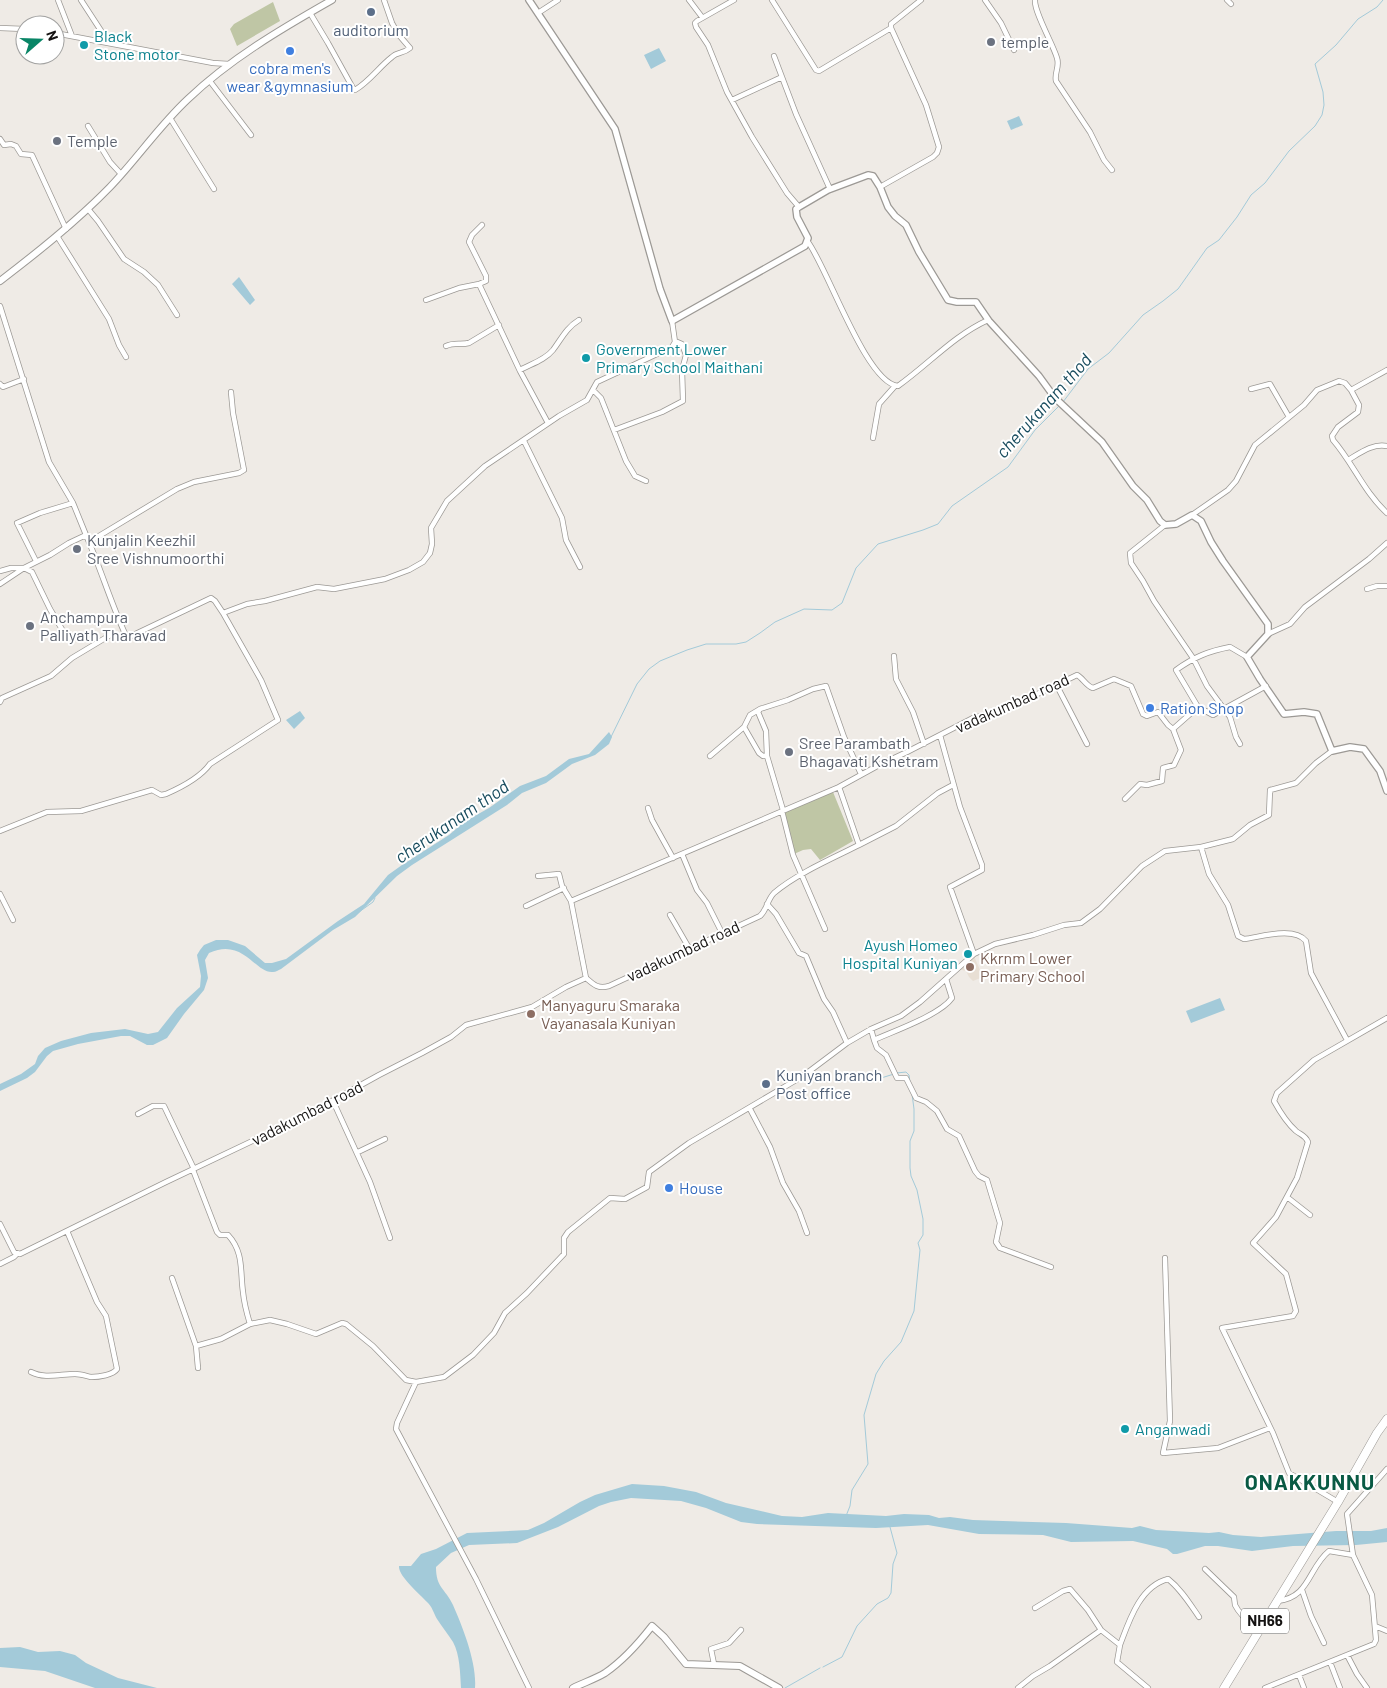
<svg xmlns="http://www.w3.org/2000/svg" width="1387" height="1688" font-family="Barlow,sans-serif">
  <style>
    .built { fill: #e8dfd4 }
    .green { fill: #bfc6a5 }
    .water { fill: #a3cad9 }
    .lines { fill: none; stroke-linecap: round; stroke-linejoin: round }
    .stream { stroke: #a3cad9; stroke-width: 1 }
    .minor-casing { stroke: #9c9995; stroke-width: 6 }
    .tertiary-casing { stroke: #9c9995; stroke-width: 8 }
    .secondary-casing { stroke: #9c9995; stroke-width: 8 }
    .trunk-casing { stroke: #9c9995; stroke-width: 9 }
    .minor { stroke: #fff; stroke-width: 4.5 }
    .tertiary { stroke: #fff; stroke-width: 5.5 }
    .secondary { stroke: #fff; stroke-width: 6 }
    .trunk { stroke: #fff; stroke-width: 8 }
    .service-dot { fill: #5c6f8a; stroke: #fff; stroke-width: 2 }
    .worship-dot { fill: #6b7280; stroke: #fff; stroke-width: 2 }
    .culture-dot { fill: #0f9aa8; stroke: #fff; stroke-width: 2 }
    .shop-dot { fill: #3f7fe0; stroke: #fff; stroke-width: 2 }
    .education-dot { fill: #8d6e63; stroke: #fff; stroke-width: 2 }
    .labels { text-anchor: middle; stroke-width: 4; stroke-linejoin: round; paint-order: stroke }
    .shield { fill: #fff; stroke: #5b5a59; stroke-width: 1 }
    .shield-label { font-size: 15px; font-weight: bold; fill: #151312 }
    .service-label { font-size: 16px; fill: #4e5e75; stroke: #fff }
    .culture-label { font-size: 16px; fill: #0d838f; stroke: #fff; text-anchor: start }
    .worship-label { font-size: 16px; fill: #5b616d; stroke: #fff; text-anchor: start }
    .shop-label { font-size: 16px; fill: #366cbe; stroke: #fff; text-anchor: start }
    .street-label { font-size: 16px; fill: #151312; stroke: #fff }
    .education-label { font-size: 16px; fill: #785e54; stroke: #fff; text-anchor: start }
    .water-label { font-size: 18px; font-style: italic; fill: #184c5e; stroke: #fff }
    .district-label { font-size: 21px; font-weight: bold; letter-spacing: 1px; fill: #095a44; stroke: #fff }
  </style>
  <rect width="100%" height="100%" fill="#efebe6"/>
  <path class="built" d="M974 956 983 977 973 981 969 977 966 971 958 969Z"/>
  <path class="green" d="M273 2 280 21 237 46 230 29 234 24Z
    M833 792 853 841 820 860 811 849 803 850 794 854 783 813Z"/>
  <path class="water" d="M659 48 666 61 651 69 644 55Z
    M1019 116 1023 125 1011 130 1007 121Z
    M239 277 255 300 250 305 232 284Z
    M300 711 305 718 294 729 286 720Z
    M609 732 612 737 609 744 595 755 572 764 546 783 522 793 507 805 412 865 397 876 355 917 333 930 281 969C278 970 276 972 273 972 255 974 244 937 209 953L205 960 208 978 204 990 184 1014 167 1038 153 1045H147L130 1036H121L78 1044 53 1051 47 1056 35 1072 27 1078 0 1091V1084L21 1074 35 1064 38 1056 45 1048 61 1041 91 1033 125 1029 148 1034 158 1032 177 1008 200 987 201 976 197 955 200 950 204 945 216 940H228L245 946 265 963H272L286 959 338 921 364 904 388 875 402 865 449 835 464 822 489 808 520 786 546 776 569 759 589 754Z
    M1220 998 1225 1010 1191 1023 1186 1011Z
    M632 1484 664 1486 696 1492 726 1503 782 1516 802 1517 828 1513 886 1516 904 1514 929 1515 939 1518 950 1517 973 1520 1066 1523 1132 1528 1140 1526 1156 1530 1209 1533 1219 1532 1233 1535 1261 1537 1336 1531H1371L1387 1528V1542L1356 1545 1293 1546 1252 1551 1218 1546H1205L1177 1554H1173L1167 1549 1133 1541 1071 1542 1043 1535 979 1534 928 1525 876 1528 757 1524 741 1522 706 1508 681 1501 631 1498 611 1502 599 1506 558 1527 517 1543 469 1545 451 1553 436 1567C436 1588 445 1588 453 1605 463 1628 477 1663 475 1688H461C460 1673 460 1655 453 1642 448 1634 442 1627 437 1619 434 1614 432 1606 427 1602 420 1594 398 1576 399 1566H411L421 1554 436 1549 467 1533 528 1530 544 1523 580 1502 595 1495Z
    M20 1647 38 1652 60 1651 75 1655 86 1663 118 1678 157 1688H95L45 1671 0 1667V1648Z"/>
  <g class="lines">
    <path class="stream" d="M1063 402 1088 369 1109 353 1143 315 1163 301 1178 289 1207 248 1219 240 1237 217 1251 195 1265 183 1289 151 1315 126 1322 115 1324 105 1323 92 1315 64 1336 45 1358 19 1377 7 1383 0
      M611 737 637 684 649 669 660 661 687 650 706 644H736L746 642 760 633 775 622 804 609 832 610 842 603 856 568 878 544 923 530 938 524 952 506 1008 467 1035 430 1060 405
      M359 912 373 902 375 898
      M897 1073 906 1072 909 1075 910 1083
      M878 1079 894 1074
      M846 1516 850 1506 852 1490 868 1464 864 1415 876 1374 884 1361 901 1342 914 1311 920 1250 918 1243 923 1235V1219L917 1190 911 1176 910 1168V1141L914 1131V1109L912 1094
      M823 1667 842 1657 857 1626 877 1604 888 1598 891 1593 893 1564 897 1553 890 1527
      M785 1688 820 1668"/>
    <defs>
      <path id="minor" d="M58 0 72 36
        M81 0 109 43
        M689 0 702 17
        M734 0 697 21 695 23 696 27 708 45 727 92 752 137 787 193 799 207
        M772 0 816 70 819 71 891 28
        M985 0 1001 23 1014 50
        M1035 0C1034 12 1053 44 1057 58 1060 67 1054 73 1056 81L1090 132 1104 160 1112 170
        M1227 0 1231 4
        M310 13 328 43 354 90H355C370 81 379 67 392 57 397 52 403 54 410 48L398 34 392 23 384 0
        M538 13 558 0
        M0 28 25 29
        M55 33 213 63 229 64
        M774 56 796 114 830 189
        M209 80 251 135
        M732 100 782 77
        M170 118 214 189
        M88 126 110 162 121 174
        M0 139 4 145 11 144 16 146 21 154 32 155 66 229
        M880 187 933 157 937 153 939 147 926 105 891 28V24L921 0
        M88 209 98 221 124 259 144 272 158 285 177 315
        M57 236 109 319 119 345 126 357
        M808 242C828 269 866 383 898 386 929 364 953 336 988 320
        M479 284 486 281V276L469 242 472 235 482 225
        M426 300 459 288 479 284 520 371 548 423
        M0 306 49 462 73 503 86 535 69 543 50 555 24 568H11L0 571
        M446 346C454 342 461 345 469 343L499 325
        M520 370C531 364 545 360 553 350 562 338 566 328 579 320
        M0 384 3 387 24 379
        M1251 389 1270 384 1289 417
        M593 390 601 398 626 461 635 476 646 481
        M1351 390 1359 405 1358 412 1338 427 1332 436 1333 440C1353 463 1364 492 1387 513
        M614 430 662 412 683 401 682 370 686 355 682 344 675 341
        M873 438 879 404 895 386
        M524 441 562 518 566 540 580 567
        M1348 460C1360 453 1373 443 1387 446
        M1192 515 1228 490 1236 481 1255 445 1304 405 1317 390 1339 381 1345 383 1351 390 1387 370
        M1165 525 1130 553 1131 563 1143 581 1154 601 1193 658 1207 686 1230 717 1236 737 1240 744
        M89 542 177 489 194 482 239 473 244 470 233 413 231 392
        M36 561 17 523 40 513 73 503
        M0 584 24 568 32 572 50 609 63 631
        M1367 589 1377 586H1387
        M223 613 247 604 265 601 317 587 334 589 385 579 409 570 423 562 430 553 432 544 431 528 447 501 485 466 559 416 587 400 597 382 672 347 675 342 672 321
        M1268 634 1290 624 1305 607 1369 559 1387 543
        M894 656 896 679 913 712 924 744
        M1056 684 1087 744
        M0 702 2 698 51 676 72 658 112 634
        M1198 707 1176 670C1194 657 1209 651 1230 647L1247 657
        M760 709 750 715 744 727 759 753 763 756H767
        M940 735 960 807 982 865V870L950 887 974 954
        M710 756 744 727
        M1125 799 1140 784 1147 785 1162 781 1163 768 1174 765 1181 750 1173 729
        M648 808 652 820 673 858
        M783 810 767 756 766 731 758 712 760 709 788 700 813 689 826 686 844 737 861 774
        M782 811 793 855 825 929
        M0 831 47 812 81 811 152 790 161 795 166 794C182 787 200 778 210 764L278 720 261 680 223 613 215 601 211 598 127 638C111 604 101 569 86 535
        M859 845 896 826 938 793 953 785
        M1201 847 1209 874 1228 905 1238 936 1244 939C1261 937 1294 926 1306 941L1311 973 1347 1040
        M682 854 697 890 707 903 722 933
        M538 876 559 874 562 886 571 901
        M0 894 13 920
        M767 904 776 914 799 953 806 956 824 999 833 1012 847 1043
        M526 906 564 888
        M670 915 689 948
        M586 978 571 901 839 787
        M871 1029 874 1040C894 1031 940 1015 952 998L946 979
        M874 1040 877 1048 886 1055 897 1078H906L916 1098 926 1102 937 1111 947 1129 959 1136 975 1171 979 1176 987 1180 1000 1223 996 1242 1000 1248 1051 1267
        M333 1101 370 1182 390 1238
        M750 1109 770 1147 783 1183 799 1211 807 1233
        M138 1114 153 1106H164L194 1169
        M358 1152 385 1139
        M193 1170 217 1232 220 1235H228C244 1252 240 1271 243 1292 244 1303 247 1314 250 1324L270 1320 287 1324 316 1334 342 1323 346 1324 373 1346 406 1380 416 1382 444 1377 473 1355 494 1333 505 1313 527 1293 564 1254V1238L568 1232 610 1198 625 1199 647 1187 649 1172 689 1143 803 1076 847 1043 871 1029 901 1016 920 1002 974 954 995 944 1033 935 1064 925 1081 923 1100 909 1142 866 1165 851 1201 847 1233 839 1250 825 1269 815 1270 790 1296 783 1316 763 1332 751
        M1287 1197 1310 1215
        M0 1224 14 1252 20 1254 166 1182 303 1117 379 1075 422 1053 451 1037 466 1025 532 1007 566 987 586 978C594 985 598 989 609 986L760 916C767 910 767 900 774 893 796 874 833 858 859 845L839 787 879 765 907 752 973 718 1002 711 1077 675C1083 678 1086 686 1093 688L1114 679 1131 686 1143 714 1147 716 1158 712 1168 725 1173 729 1198 707 1213 715 1266 686
        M1165 1258 1170 1421 1163 1453 1218 1448 1270 1428
        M0 1264 14 1257 17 1254
        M172 1278 196 1346
        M198 1368 196 1346 221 1339 250 1324
        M31 1372C44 1379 61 1374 75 1374 81 1374 86 1376 91 1377 99 1377 113 1375 117 1369L106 1316 97 1302 67 1231
        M416 1382 397 1423 396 1429 476 1579 529 1688
        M1338 1502 1289 1473 1273 1433 1222 1328 1293 1316 1296 1311 1286 1274 1253 1243 1276 1217 1297 1178 1308 1142C1305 1135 1301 1135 1296 1131 1287 1123 1280 1112 1274 1101L1277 1093 1314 1060 1387 1018
        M1205 1569 1234 1597 1235 1605 1238 1610 1257 1634
        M1302 1590 1311 1616 1324 1643
        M1277 1601C1310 1598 1308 1568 1329 1551L1353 1555
        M1035 1608 1063 1591 1070 1589 1088 1610 1101 1630
        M1375 1626 1387 1631
        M1120 1645C1129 1621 1140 1586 1168 1579 1181 1589 1190 1604 1199 1617
        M1347 1655 1357 1674 1367 1688
        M1330 1662 1340 1688
        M714 1664 711 1649 729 1643 741 1630
        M1299 1675 1304 1688
        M1018 1688 1033 1676 1050 1666 1101 1630 1120 1645 1117 1662 1148 1688
        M1265 1688 1374 1644 1376 1640 1372 1595 1353 1555 1347 1514 1387 1469"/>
      <path id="tertiary" d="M529 0 615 129 660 289 672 321 805 246 808 238 797 217 796 209 799 207 828 190 868 175 873 176 880 187 888 207 895 216 906 225 919 252 948 300 957 302H976L989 321 1039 376 1055 398 1102 442 1133 486 1147 500 1160 521 1165 525 1176 524 1192 515 1201 521 1211 542 1223 561 1268 624V634L1247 657 1260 679 1284 714 1304 712 1317 714 1332 751 1350 747 1364 749 1380 771 1387 791"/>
      <path id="secondary" d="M0 281C38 252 76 222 110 187 137 159 159 126 188 99 230 59 281 29 332 0
        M573 1688C583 1683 595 1679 605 1673 624 1660 638 1644 652 1626L664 1637 686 1664 740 1666 779 1688"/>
      <path id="trunk" d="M1224 1688 1338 1502 1377 1433 1387 1419"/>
    </defs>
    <use href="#minor" class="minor-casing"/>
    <use href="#tertiary" class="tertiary-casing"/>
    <use href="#secondary" class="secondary-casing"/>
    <use href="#trunk" class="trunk-casing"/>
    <use href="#minor" class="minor"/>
    <use href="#tertiary" class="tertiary"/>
    <use href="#secondary" class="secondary"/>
    <use href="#trunk" class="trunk"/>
  </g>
  <g class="service-dot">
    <circle cx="371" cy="12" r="5"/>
    <circle cx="766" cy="1084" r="5"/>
  </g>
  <g class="worship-dot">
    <circle cx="991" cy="42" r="5"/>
    <circle cx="57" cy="141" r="5"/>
    <circle cx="77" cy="549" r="5"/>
    <circle cx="30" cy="626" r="5"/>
    <circle cx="789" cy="752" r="5"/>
  </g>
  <g class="culture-dot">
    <circle cx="84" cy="45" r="5"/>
    <circle cx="586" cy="358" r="5"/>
    <circle cx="968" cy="954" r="5"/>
    <circle cx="1125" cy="1429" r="5"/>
  </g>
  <g class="shop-dot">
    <circle cx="290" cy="51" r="5"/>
    <circle cx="1150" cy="708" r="5"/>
    <circle cx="669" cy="1188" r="5"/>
  </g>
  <g class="education-dot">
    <circle cx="970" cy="967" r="5"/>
    <circle cx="531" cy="1014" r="5"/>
  </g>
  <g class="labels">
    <rect class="shield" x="1241" y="1608.5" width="48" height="25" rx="4"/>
    <g class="shield-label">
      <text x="1265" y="1626">NH66</text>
    </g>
    <g class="service-label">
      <text x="371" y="36">auditorium</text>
      <text x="776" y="1081" text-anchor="start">Kuniyan branch<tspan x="776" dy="18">Post office</tspan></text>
    </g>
    <g class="culture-label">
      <text x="94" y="42">Black<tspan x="94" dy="18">Stone motor</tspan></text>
      <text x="596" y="355">Government Lower<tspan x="596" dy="18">Primary School Maithani</tspan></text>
      <text x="958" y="951" text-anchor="end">Ayush Homeo<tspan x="958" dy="18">Hospital Kuniyan</tspan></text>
      <text x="1135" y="1435">Anganwadi</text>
    </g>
    <g class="worship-label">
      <text x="1001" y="48">temple</text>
      <text x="67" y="147">Temple</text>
      <text x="87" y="546">Kunjalin Keezhil<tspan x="87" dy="18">Sree Vishnumoorthi</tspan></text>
      <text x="40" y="623">Anchampura<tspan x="40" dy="18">Palliyath Tharavad</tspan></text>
      <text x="799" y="749">Sree Parambath<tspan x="799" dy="18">Bhagavati Kshetram</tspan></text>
    </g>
    <g class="shop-label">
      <text x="290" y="74" text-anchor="middle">cobra men's<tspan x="290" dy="18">wear &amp;gymnasium</tspan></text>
      <text x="1160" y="714">Ration Shop</text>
      <text x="679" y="1194">House</text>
    </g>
    <g class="street-label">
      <text transform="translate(1012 703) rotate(-24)" y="6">vadakumbad road</text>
      <text transform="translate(683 951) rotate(-25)" y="6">vadakumbad road</text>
      <text transform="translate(307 1113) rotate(-27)" y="6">vadakumbad road</text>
    </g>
    <g class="education-label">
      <text x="980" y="964">Kkrnm Lower<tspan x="980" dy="18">Primary School</tspan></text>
      <text x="541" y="1011">Manyaguru Smaraka<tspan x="541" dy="18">Vayanasala Kuniyan</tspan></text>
    </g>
    <g class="water-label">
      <text transform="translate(1044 406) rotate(-48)" y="6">cherukanam thod</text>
      <text transform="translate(452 822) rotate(-34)" y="6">cherukanam thod</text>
    </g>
    <g class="district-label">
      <text x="1310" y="1490">ONAKKUNNU</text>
    </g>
  </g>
  <g transform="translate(40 40) rotate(70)"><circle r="24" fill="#ffffff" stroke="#a1a1a0"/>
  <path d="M0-4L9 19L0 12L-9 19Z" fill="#098566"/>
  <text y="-8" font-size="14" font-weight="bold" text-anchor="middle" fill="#151312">N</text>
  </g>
</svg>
